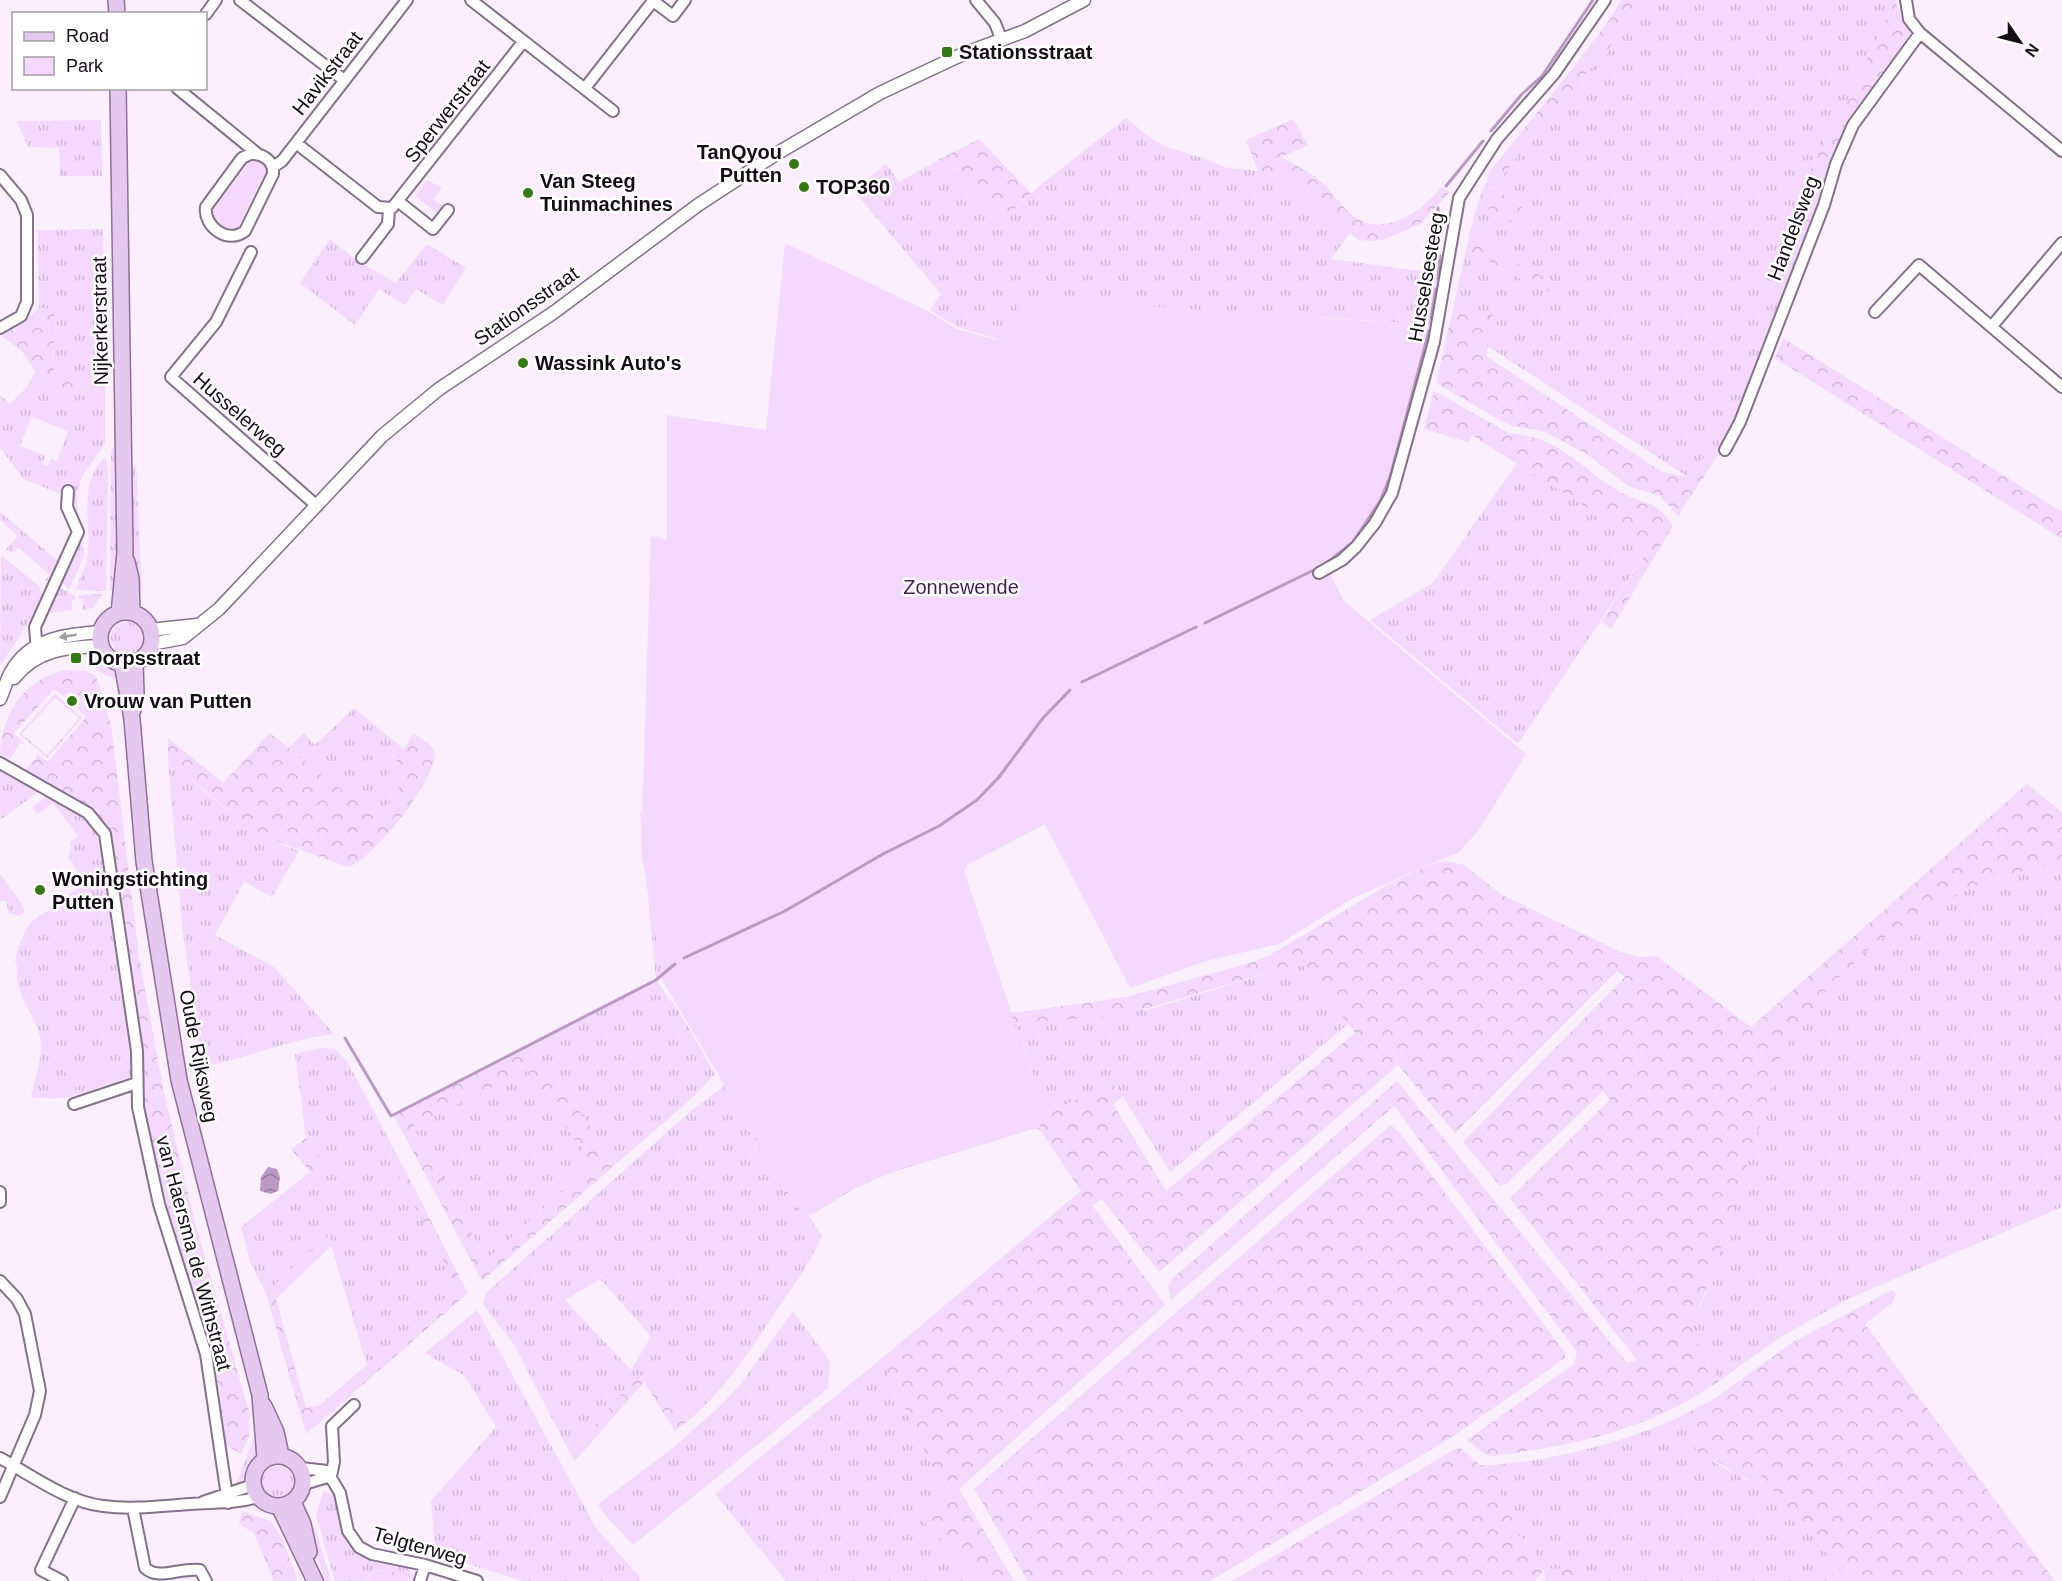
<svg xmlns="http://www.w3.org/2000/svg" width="2062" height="1581" font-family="Helvetica,sans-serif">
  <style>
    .grass { fill: url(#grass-tufts); fill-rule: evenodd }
    .forest { fill: url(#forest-crowns); fill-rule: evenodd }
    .park { fill: #f5d8fe }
    .water { fill: url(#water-waves) }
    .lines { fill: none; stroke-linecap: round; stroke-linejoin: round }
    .stream { stroke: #ba9ac4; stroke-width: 3 }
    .minor-casing { stroke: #84718a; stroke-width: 14 }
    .tertiary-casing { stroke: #84718a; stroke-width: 15 }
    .primary-casing { stroke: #906f9b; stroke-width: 18 }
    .minor { stroke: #fff; stroke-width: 10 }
    .tertiary { stroke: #fff; stroke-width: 12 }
    .primary { stroke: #e5c8ee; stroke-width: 15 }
    .oneway { fill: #a19ea2 }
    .poi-dot { fill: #357818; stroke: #fff; stroke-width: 2 }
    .labels { text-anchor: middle; stroke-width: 5; stroke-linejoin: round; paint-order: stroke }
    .poi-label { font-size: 20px; font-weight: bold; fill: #140d16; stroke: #fff; text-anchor: start }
    .street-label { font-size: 20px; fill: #140d16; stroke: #fff }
    .park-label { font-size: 20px; fill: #461d52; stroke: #fff }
  </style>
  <defs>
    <pattern id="grass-tufts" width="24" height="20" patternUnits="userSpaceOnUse" patternTransform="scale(1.5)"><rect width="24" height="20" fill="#f5d8fe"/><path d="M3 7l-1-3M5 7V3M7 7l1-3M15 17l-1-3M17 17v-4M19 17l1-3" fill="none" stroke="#d1b8d9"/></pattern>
    <pattern id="forest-crowns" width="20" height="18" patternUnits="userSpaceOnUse" patternTransform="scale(1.5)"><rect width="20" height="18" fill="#f5d8fe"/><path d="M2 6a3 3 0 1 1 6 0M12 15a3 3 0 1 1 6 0" fill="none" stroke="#d1b8d9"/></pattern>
    <pattern id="water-waves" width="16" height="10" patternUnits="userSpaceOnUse" patternTransform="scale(1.5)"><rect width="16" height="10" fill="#ba9ac4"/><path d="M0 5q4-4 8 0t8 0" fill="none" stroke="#967c9e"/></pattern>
  </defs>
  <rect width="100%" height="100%" fill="#faeeff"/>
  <path class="grass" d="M1638 0H1895L1842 112 1854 118 1848 130 1834 123 1778 239 1800 254 1739 411 1716 458 1707 452 1691 479 1486 345 1492 316 1452 314 1466 250 1548 293 1551 281 1469 236 1478 202 1524 230 1523 208 1486 182 1490 171 1501 178 1544 122 1593 66 1581 57 1588 48 1604 58Z
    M1126 118 1150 138 1166 147 1200 157 1227 168 1272 172 1290 183 1350 233 1331 259 1443 274 1432 325 1321 317 1318 333 998 339 957 327 930 310 941 294 854 191 886 163 899 182 942 158 1003 221 1039 186Z
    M101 120 102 176H60L59 148 28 147 17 121Z
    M103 229 105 377 53 375 55 309 39 308 37 230Z
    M330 239 356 260 396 283 427 244 466 268 443 305 416 289 405 305 379 289 355 325 300 283Z
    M35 372C49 389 83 391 105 396V444L82 476 77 494V517L73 502 74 490 65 486 61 494 23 479 0 447V395L10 404 28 386ZM32 416 68 432 57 461 51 459 47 466 42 464 45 456 20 446Z
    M117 444V591H110L111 450Z
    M105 457 108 469 106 591 77 590C77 580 85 570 87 560 93 523 76 488 105 457Z
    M1517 463 1650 547 1518 744 1370 620 1433 583Z
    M136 465 142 590H136L131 468Z
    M0 512 62 564 50 582 45 581 50 575 18 547 13 553 6 549 18 536 0 520Z
    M82 537 84 557 69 589 61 582Z
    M1 555 39 586 43 597 35 617H32L0 666Z
    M58 586 75 596 76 599 72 600V610L51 613 47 610Z
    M102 594 93 608 83 610V599H79V595Z
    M111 638a16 16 0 1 1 32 0a16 16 0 1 1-32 0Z
    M90 658C102 658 113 664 116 677 106 678 92 668 90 658Z
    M55 694 82 718 47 758 19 734ZM55 698 79 718 47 755 22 734Z
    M354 708 405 750 388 775 399 786V792L377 818 288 748 304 733 315 745Z
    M168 759C208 794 248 833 299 851L272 897 244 882 215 935 274 967 334 1034C288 1039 248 1059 203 1066L182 926Z
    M0 771 38 792 0 820Z
    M46 796C94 824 97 818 104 874L81 877 68 856 72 848 70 842 78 836 53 803 37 814 32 808Z
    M640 812 658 814 680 968 656 980 681 1015 715 1074 691 1099 617 1163 532 1046 656 980Z
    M2062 859V1207L1850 1298 1779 1338 1719 1381 1694 1336V1319L1703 1301 1782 1055 1795 1030 1826 991 1865 952 1891 932 1972 887Z
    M0 874 24 907V912L19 916 9 913 6 901H0Z
    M108 879 134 1046V1076L73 1096 54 1099 31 1097C35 1078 45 1052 39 1033 30 1005 15 996 17 964L15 962C28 906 40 925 72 891L74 892 81 880Z
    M1301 963 1348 1024 1170 1172 1115 1084 1111 1083 1046 1114 1023 1044 999 1020 1151 1009Z
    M322 1048 335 1049 348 1063 406 1172 399 1177 443 1260 455 1290 367 1365 328 1235 266 1293 251 1264 241 1227 310 1172 315 1177 325 1164 306 1138 295 1054Z
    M527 1069 593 1165 486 1260 412 1126Z
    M723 1087 794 1206 808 1215 822 1236C810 1262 794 1285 778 1308 753 1346 729 1384 695 1415L652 1380 639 1375 570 1453 513 1343 483 1304 486 1293 692 1110ZM600 1279 651 1336 631 1370 565 1300Z
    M477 1310 596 1528 640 1577 639 1581H523L436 1554 431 1501 496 1427 465 1376 425 1353Z
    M793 1311 830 1361 828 1388 633 1545 604 1514 598 1504 670 1450 716 1410 740 1385Z
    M881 1359 945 1493 919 1517 982 1581H786L715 1494Z
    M1673 1420C1696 1429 1689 1434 1698 1453L1746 1480 1760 1473 1850 1581H1589L1579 1571 1544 1569 1528 1543 1519 1536 1510 1510 1502 1500 1495 1465C1558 1459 1615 1445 1673 1420Z
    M259 1438C258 1456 252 1474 236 1485L253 1440Z
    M262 1482a16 16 0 1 1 32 0a16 16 0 1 1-32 0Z
    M324 1490 330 1494 334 1493 336 1496C335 1505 338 1514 340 1524 348 1566 376 1556 408 1567L415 1581C398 1574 377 1561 364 1581H335L316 1515Z
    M308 1527H315L331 1581H325Z"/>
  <path class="forest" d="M1621 0H1638L1603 59 1588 48 1610 19Z
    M1895 0 1904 23 1911 31 1854 118 1842 112Z
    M1581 58 1593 66 1544 122 1501 178 1490 171Z
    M1293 119 1308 145 1281 157C1293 165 1307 170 1318 179 1330 188 1338 203 1350 213 1379 240 1421 214 1441 187L1450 192 1420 224 1383 240 1370 241 1359 240 1350 233 1290 183 1272 172 1258 171 1246 140Z
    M1833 123 1848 130 1819 196 1800 254 1778 239Z
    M979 139 1031 193 1003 221 942 158Z
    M1486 182 1523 208 1529 215 1524 230 1478 202Z
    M1469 236 1552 282 1548 293 1466 250Z
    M39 308 55 309 53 375 105 377V396L66 390 39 377 22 351 2 336 23 323Z
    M1452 314 1493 315 1486 356 1662 472 1685 476 1691 479 1708 452 1716 458 1678 516 1660 496 1628 486 1587 454 1543 431 1512 426 1500 420 1436 383Z
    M1783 338 2062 512V539L1775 358Z
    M1434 391 1510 434C1558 435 1582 470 1620 492 1645 506 1653 497 1673 526L1611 629 1602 621 1650 547 1473 436 1468 442 1424 429Z
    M66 670 85 671 96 676 111 725 139 957 164 1093 196 1226 249 1412V1436L241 1454 224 1444 206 1336 174 1237 143 1105V1068L137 1002 110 836C96 801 56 788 24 771L37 757 36 753 48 762 86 717 78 709 81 702 79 696 70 692 64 696 54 689 14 733 26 745 20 743 8 762 0 758C0 716 23 679 66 670Z
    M270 733 377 818 399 792V786L388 775 414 733C420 738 432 744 434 752 440 776 371 862 348 867L265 837 234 815 168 759V738L223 783Z
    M2027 784 2062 812V859L1972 887 1891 932 1865 952 1826 991 1795 1030 1782 1055 1712 1276 1694 1319V1336L1719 1381C1646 1431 1579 1444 1494 1456L1486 1455 1467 1440 1574 1364 1577 1352 1394 1106 1171 1300 1168 1286 1172 1279 1397 1081 1627 1363 1637 1360 1510 1198 1610 1100 1603 1091 1507 1183 1500 1186 1463 1142 1625 977 1617 971 1455 1133 1398 1065 1159 1272 1102 1199 1092 1205 1165 1305 959 1489 1014 1581H982L919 1517 945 1493 881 1359 1081 1191 1041 1131 1036 1128 893 1172 855 1188 815 1213 806 1216 794 1206 723 1087 727 1083 1000 1012H1021L1126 997 1250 963 1270 955 1389 884 1432 864 1447 861 1464 865 1502 895 1623 953 1641 957 1656 956 1751 1027ZM1301 963 1355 1033 1166 1191 1113 1104 1123 1096 1112 1082 1046 1114 1018 1031 1000 1020 1021 1023 1124 1015Z
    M532 1046 617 1163 482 1281 393 1114ZM527 1070 592 1165 486 1260 413 1126Z
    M1391 1125 1400 1133 1565 1353V1358L1452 1437 1210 1581H1028L974 1489Z
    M306 1138 325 1164 315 1178 291 1149Z
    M406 1172 468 1293 306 1434 266 1293 328 1234 331 1246 276 1299 306 1408 320 1405 454 1290 443 1260 399 1177Z
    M1892 1290 1896 1294 1892 1303 1865 1324 2055 1581H1850L1760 1474C1742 1485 1737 1472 1721 1464 1713 1460 1705 1458 1698 1453 1689 1434 1696 1429 1673 1420L1714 1399 1793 1342Z
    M639 1375 652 1380 695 1415 675 1431 644 1382 575 1461 570 1453Z
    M1459 1447 1480 1465H1495L1502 1500 1510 1510 1519 1536 1528 1543 1544 1569C1558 1568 1583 1567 1589 1581H1545L1544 1570 1535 1581H1232Z
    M242 1511 271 1521 282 1538 298 1581H274L254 1533 239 1524Z
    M376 1571H392L413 1581H364Z"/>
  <path class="park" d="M254 158C264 161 267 165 268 175L262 178 240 224 241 229 228 232 214 222 210 209 214 208 247 166 246 161Z
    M427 180 442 188 433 199 443 206 438 214 415 196Z
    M785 243 928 311 956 329 997 340 1025 298 1431 325C1419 382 1402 474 1371 522 1360 540 1343 554 1327 568L1344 601 1526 754 1478 831 1459 852 1353 898 1279 944 1206 961 1130 988 1045 824 967 865 964 871 1043 1108 1040 1127 893 1171 855 1188 807 1214 795 1205 663 981 641 850 651 536 667 540V415L766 430Z
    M99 1058 104 1077 71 1089 65 1071Z"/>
  <path class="water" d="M268 1167 277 1169 280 1177 278 1191 271 1194 260 1191 261 1177Z"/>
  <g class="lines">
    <path class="stream" d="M1491 131 1522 94 1542 76 1593 0
      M1446 186 1483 141
      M1438 208 1439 246
      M1438 279 1440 256
      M1431 318 1436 289
      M1205 623 1324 565 1353 542 1380 501 1390 477 1429 331
      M1082 682 1196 627
      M684 958 785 911 883 854 939 826 977 800 999 777 1043 718 1070 690
      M345 1038 391 1116 656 980 675 964"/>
    <defs>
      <path id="minor" d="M240 0 344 80
        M471 0 613 111
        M652 0 673 16 685 0
        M976 0 995 23 1002 41
        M1906 0 1909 19 1920 33 2062 151
        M206 14 216 0
        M177 88 259 155
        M585 88 653 1
        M296 143 378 207 392 208 523 42
        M250 154C263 153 274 161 273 174L245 231C228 245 203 226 206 207L242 158Z
        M273 167 282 161 407 0
        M0 175 21 200 27 215V302L21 316 0 328
        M399 202 433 229 448 210
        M251 252 216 322 171 377 317 506
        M362 258 388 224 389 209
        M1875 312 1919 265 2062 387
        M1992 326 2062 243
        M1725 450 1740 422 1824 205 1836 164 1853 125 1920 33
        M1319 573 1342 560 1356 547 1375 523 1392 493 1434 342 1459 198 1497 139 1554 74 1605 0
        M37 652 35 627 78 532 67 507 68 491
        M0 763 88 813 105 834 137 1051 138 1107 159 1204 206 1354 228 1503
        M74 1104 137 1083
        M0 1192V1202
        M0 1281 17 1299 25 1314 40 1391 35 1415 0 1497
        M0 1458C31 1475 67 1502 103 1506 132 1510 161 1506 190 1504 214 1502 235 1504 258 1497
        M301 1468 327 1471 340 1493 348 1531 359 1547 372 1554 425 1565 477 1581
        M331 1476 334 1462 332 1426 354 1405
        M304 1484 331 1476
        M203 1502 253 1485
        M133 1508 145 1568C160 1581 180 1567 200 1570L206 1581
        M62 1581 41 1570 75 1498
        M420 1581 425 1565"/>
      <path id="tertiary" d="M150 630 197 625
        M151 644 183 638 219 609 382 436 439 389 553 313 698 205 776 154 880 93 963 54 1025 31 1084 0
        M14 678C37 649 67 647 101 646
        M0 699C4 690 6 681 11 672 30 638 65 635 100 632"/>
      <path id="primary" d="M116 0 117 14
        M118 88 125 553 119 613
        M127 562 131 579 132 612
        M100 638a26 26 0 1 1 52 0a26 26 0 1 1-52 0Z
        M122 663 132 719 144 861 179 1080 260 1395 265 1458
        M133 710 136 694 135 662
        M264 1406 276 1432 281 1455
        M253 1481a25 25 0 1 1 50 0a25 25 0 1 1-50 0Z
        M293 1502 303 1524 309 1552
        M279 1506 315 1581"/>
    </defs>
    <use href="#minor" class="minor-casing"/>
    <use href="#tertiary" class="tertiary-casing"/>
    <use href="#primary" class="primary-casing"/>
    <use href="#minor" class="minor"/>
    <use href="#tertiary" class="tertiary"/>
    <use href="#primary" class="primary"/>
  </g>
  <defs><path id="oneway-solid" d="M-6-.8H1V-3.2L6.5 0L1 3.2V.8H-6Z" transform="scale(1.5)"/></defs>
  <use class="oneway" href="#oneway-solid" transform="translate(68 636) rotate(171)"/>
  <g class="poi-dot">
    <rect x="941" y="46" width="12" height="12" rx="3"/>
    <circle cx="794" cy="164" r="6"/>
    <circle cx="804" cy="187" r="6"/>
    <circle cx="528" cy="193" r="6"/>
    <circle cx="523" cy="363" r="6"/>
    <rect x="70" y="652" width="12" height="12" rx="3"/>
    <circle cx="72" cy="701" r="6"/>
    <circle cx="40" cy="890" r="6"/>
  </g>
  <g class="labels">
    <g class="poi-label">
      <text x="959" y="59">Stationsstraat</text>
      <text x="782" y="159" text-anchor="end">TanQyou<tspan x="782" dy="23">Putten</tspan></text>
      <text x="540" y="188">Van Steeg<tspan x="540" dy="23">Tuinmachines</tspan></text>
      <text x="816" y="194">TOP360</text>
      <text x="535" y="370">Wassink Auto's</text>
      <text x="88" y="665">Dorpsstraat</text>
      <text x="84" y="708">Vrouw van Putten</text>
      <text x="52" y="886">Woningstichting<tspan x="52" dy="23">Putten</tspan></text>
    </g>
    <g class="street-label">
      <text transform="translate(327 73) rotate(-52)" y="7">Havikstraat</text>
      <text transform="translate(447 111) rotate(-52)" y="7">Sperwerstraat</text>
      <text transform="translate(1793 228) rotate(-69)" y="7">Handelsweg</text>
      <text transform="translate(1426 277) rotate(-80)" y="7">Husselsesteeg</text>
      <text transform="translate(526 306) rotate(-35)" y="7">Stationsstraat</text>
      <text transform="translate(100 321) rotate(-91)" y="7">Nijkerkerstraat</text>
      <text transform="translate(240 414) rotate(41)" y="7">Husselerweg</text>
      <text transform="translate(199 1056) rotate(79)" y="7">Oude Rijksweg</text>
      <text transform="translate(194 1253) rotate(75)" y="7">van Haersma de Withstraat</text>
      <text transform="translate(420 1546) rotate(16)" y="7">Telgterweg</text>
    </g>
    <g class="park-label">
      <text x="961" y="594">Zonnewende</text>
    </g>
  </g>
  <rect x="12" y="12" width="195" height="78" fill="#ffffff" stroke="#a19ea2" stroke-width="1.5"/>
  <rect x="24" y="32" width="30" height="9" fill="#e5c8ee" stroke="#a19ea2" stroke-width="1.5"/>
  <text x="66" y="42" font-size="18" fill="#140d16">Road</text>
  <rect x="24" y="57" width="30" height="18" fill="#f5d8fe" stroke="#a19ea2" stroke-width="1.5"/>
  <text x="66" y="72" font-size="18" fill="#140d16">Park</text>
  <g transform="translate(2020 42) rotate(125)" stroke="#ffffff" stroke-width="4.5" paint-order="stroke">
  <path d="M0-4.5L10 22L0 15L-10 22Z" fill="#140d16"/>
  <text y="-9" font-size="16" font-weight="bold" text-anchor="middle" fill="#140d16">N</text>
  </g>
</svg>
